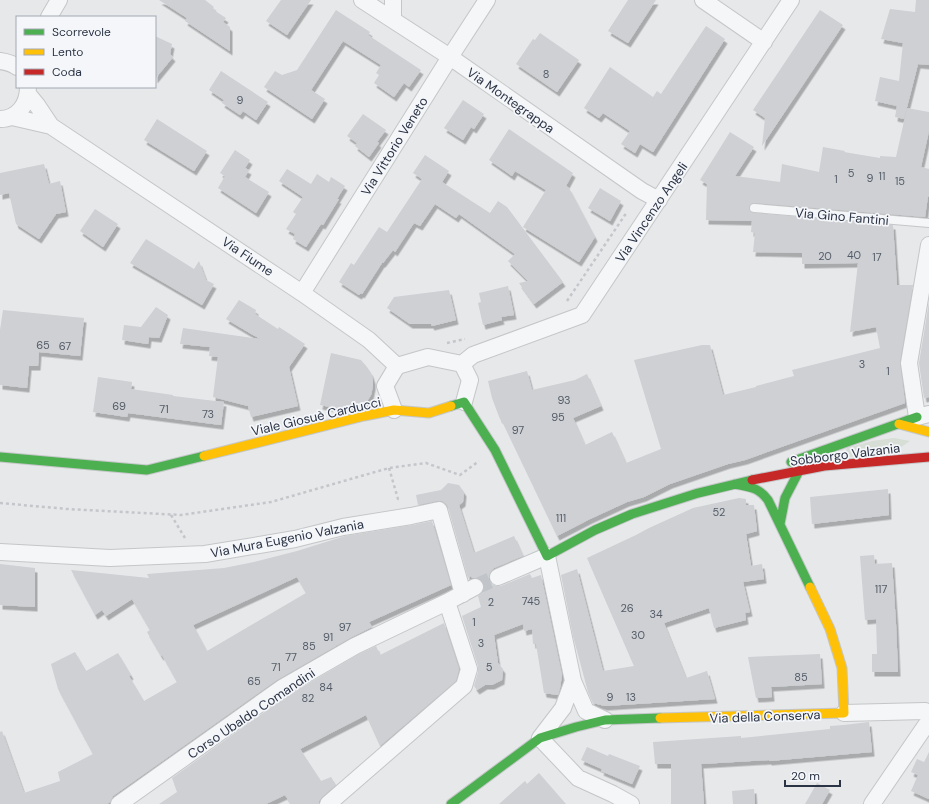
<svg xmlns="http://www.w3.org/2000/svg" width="929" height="804" font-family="'DM Sans',sans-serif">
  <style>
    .green { fill: #d6ded6 }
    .building { fill: #ced0d3; fill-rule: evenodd; filter: url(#shadow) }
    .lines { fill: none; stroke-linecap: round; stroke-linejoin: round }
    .street-tunnel { stroke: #c1c4c9; stroke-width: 16; stroke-dasharray: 16 8; stroke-linecap: butt }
    .lane-casing { stroke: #c4c6c8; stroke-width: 10 }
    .street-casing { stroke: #c4c6c8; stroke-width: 18 }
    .fast-casing { stroke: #c4c6c8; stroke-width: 11 }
    .slow-casing { stroke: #c4c6c8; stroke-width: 11 }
    .jam-casing { stroke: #c4c6c8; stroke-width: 11 }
    .path { stroke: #c5c6ca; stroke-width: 2.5; stroke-dasharray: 3 3; stroke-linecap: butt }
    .lane { stroke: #f5f6f7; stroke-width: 8 }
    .street { stroke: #f5f6f7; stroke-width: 16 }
    .fast { stroke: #4caf50; stroke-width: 9 }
    .slow { stroke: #ffc107; stroke-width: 9 }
    .jam { stroke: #c62828; stroke-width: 9 }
    .labels { text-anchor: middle; stroke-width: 3.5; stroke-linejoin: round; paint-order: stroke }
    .number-label { font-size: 11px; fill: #545c69 }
    .street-label { font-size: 13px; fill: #2b3445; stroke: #f4f6f9 }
  </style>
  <defs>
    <filter id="shadow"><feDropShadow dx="2.5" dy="4.5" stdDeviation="0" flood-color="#0004"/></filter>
  </defs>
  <rect width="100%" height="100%" fill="#e6e8ea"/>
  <path class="green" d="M894 438 910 441 898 449 844 458 847 448 872 441Z"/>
  <path class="building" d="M159 0H205L214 7 212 9 226 18 223 22 230 27V51L185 21 187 18Z
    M281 0H311L287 35 266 21Z
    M628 0H656L628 43 608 31Z
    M916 0H929V65L918 64 904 119 895 117 897 106 875 101 880 77 899 81 903 43 881 39 890 9 915 12Z
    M336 10 370 32 368 35 421 70 409 87 404 83 394 97 374 83 379 75 376 73 381 65 343 41 311 90 325 99 312 119 264 87 275 71 282 75 297 70Z
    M820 10 843 25 762 146 765 118 753 110Z
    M706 26 725 39 653 152 640 144 635 153 621 144 630 131 603 113 599 118 584 108 610 67 653 97 657 91 661 94Z
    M540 33 579 60 557 92 516 64 533 39 535 40Z
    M155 36 172 44 170 54 173 57 155 79Z
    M221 71 268 102 256 120 243 111 240 115 222 103 224 100 209 90Z
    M463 100 484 114 474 129 471 127 463 140 444 128Z
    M907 108 929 112V131L921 167 929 169V197L928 196 925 217 754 203 750 205 749 208 751 212 754 213 893 225 897 285H913L900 362 905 403 745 460 728 464 670 484 644 497 627 502 590 519 557 536 501 419H500L492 398 488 381 527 371 532 390 575 380 587 374 601 406 573 418 585 445 612 432 626 463 661 449 634 360 702 345H710L723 395 756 387V386L794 376 792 370 880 348 876 327 850 332 858 263 802 264V253L753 252 755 233 751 232 752 221 706 220 707 184 700 180 730 132 754 147 735 176 780 182 782 164 819 172 823 147 845 151 844 152 880 158V156L896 157Z
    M363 114 386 130 377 142 379 143 369 157 355 146 357 143 347 136Z
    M157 119 207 151 194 171 144 140Z
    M509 129 573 173 566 186 569 188 595 237 579 262 523 227 546 190 515 171 512 176 489 160Z
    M235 150 250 160 245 168 249 170 245 177 269 192 256 213 218 188 225 176 220 173Z
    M425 155 449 171 442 182 490 213 498 201 507 207 563 282 534 304 519 283 528 281 508 261 515 254 459 214 456 218 435 204 420 226 414 223 395 252 393 250 383 263H382L362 294 361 293 359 295 339 282 351 263 354 265 379 227 387 232 422 179 413 173Z
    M44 164 49 184 60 181 66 212 56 214 39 239 16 224 9 193 0 195V173Z
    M287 169 311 184 317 174 329 182 331 177 345 186 337 199H339L323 225 321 224 306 247 293 239 295 234 286 229 296 214 293 212 303 197 279 181Z
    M600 188 621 201 610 221 588 208Z
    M95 209 118 224 103 247 80 231Z
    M146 239 194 269 199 261 206 280 214 284 202 305 130 263Z
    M508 286 514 315 501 317 502 320 483 325 478 303 481 302 479 293Z
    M449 290 456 320 432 326 431 324H410L387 308 394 297Z
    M239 300 256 310 255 314 278 329 279 327 305 344 289 367 298 406 251 417 248 406 213 397 218 357 209 356 210 347 180 344 183 328 260 339 226 319Z
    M929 302V397L924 398 919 363Z
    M156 307 168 315 159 338 149 337 148 344 122 340 124 325 141 327Z
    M3 310 84 318 80 356 39 352 38 366H29L27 388 0 385V330Z
    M331 353 361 360 367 367 371 373 373 380V386L371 395 366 403 340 409 320 405Z
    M98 377 132 382 131 389 173 395V396L224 402 221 425 128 413 127 417 93 412Z
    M448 483 459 485 464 492 463 502 459 505 474 553 514 536 523 556 494 568 491 571 489 576V580L492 584 496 586H501L530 574 532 578 541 575 562 675 560 688 558 695 544 693 536 644H533L532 629 524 631 523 624 494 635 498 663 503 669 502 680 492 685H485L477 690 474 686 478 672V666L462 616 481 607 478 596 483 592 484 587V583L480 579 476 578H472L471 576 468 578 448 507 446 504 442 501H437L418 505 416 495 441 490Z
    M888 489 889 515 812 524 810 497Z
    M739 498 746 499V505H754L757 531 746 534 751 566 762 564 764 579 743 582 750 612 745 613 746 620 714 628 709 608 664 623 686 678 707 671 715 699 605 706 593 703 588 692 573 636 561 575 577 569 603 671 634 666 587 558 636 535 649 528 693 508Z
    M432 521 451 585 369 622 372 627 350 638 277 680 113 796 110 802 107 804H0V732L2 731 24 793 60 781 58 772 93 754 58 689 51 664 75 652 86 671 118 653 131 675 129 676 144 701 177 682 162 655 161 656 147 632 150 630 132 599 106 616 102 610 95 615 71 570 149 578 147 574 224 568 254 562 297 551 345 536 413 525ZM297 577 306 593 207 651 193 625Z
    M874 555 875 564 892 563 896 624 898 672H872V654H877L876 619 865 620 860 556Z
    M0 564 35 568V607L0 605Z
    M444 623 459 669 456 681 380 746 366 715 300 749 321 781 331 777 336 785 322 797 319 801V804H291L285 795 266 804H159L177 792 172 778 287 696 359 654 376 646 380 655Z
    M820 654 822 684 771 687 772 697 756 698 748 657Z
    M869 722 872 752 769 761V760L701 764 704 804H671V764H655L653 742 741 736V738L830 729V726L844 725Z
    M587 747 608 756 609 754 640 766 632 784 601 771 602 769 581 760Z
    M929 752V799L911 791 918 775 911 772 917 759 924 762Z
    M539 773 566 804H499L525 781 527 784Z
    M817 783 830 790 822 804H805Z
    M754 789 755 804H733L732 791Z"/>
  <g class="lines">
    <path class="street-tunnel" d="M475 587 498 577"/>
    <defs>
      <path id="lane" d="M754 208 929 223"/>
      <path id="street" d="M362 0 450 57 642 191 659 200
        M703 0 764 42
        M49 17 59 0
        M393 20V0
        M0 61C6 62 12 63 17 67
        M28 94 37 105 51 126
        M12 117 51 126 302 293 369 340 397 366
        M0 119C18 119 28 104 28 87
        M929 245 909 363 917 417 929 414
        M302 293 450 57 487 0
        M462 364 473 355 582 315 791 0
        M462 364 470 380 464 402
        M397 366 428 357 462 364
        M394 410 385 386 397 366
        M0 552 110 558 205 554 295 539 343 527 411 516 439 510 463 594
        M498 577 547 556 573 681 563 708 540 738 578 778 613 794 631 804
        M573 681 586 711 605 720
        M844 713 925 711
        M119 804 282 688 355 646 447 602 475 587
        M328 804 464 686 469 669 447 602
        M872 804 926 725"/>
      <path id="fast" d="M451 406 464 402 495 450 547 556 595 530 632 514 698 493 752 480
        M0 457 147 470 204 456
        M791 462 917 417
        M735 484C750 487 758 487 768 500L810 587
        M780 524 785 498 799 471
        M451 804 540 738 576 727 605 720 660 718"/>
      <path id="slow" d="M899 424 929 432
        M204 456 364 416 394 410 429 413 451 406
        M660 718 844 713 842 668 830 629 810 587"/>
      <path id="jam" d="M752 480 824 466 929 457"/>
    </defs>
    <use href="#lane" class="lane-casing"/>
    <use href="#street" class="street-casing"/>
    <use href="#fast" class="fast-casing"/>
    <use href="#slow" class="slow-casing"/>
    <use href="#jam" class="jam-casing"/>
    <path class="path" d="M567 301 627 212
      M447 343 465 339
      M389 468 398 499H401
      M0 503 67 509 181 515 271 502 389 468 426 463 460 475 479 461
      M171 515 185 538"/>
    <use href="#lane" class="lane"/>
    <use href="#street" class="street"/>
    <use href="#fast" class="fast"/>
    <use href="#slow" class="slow"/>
    <use href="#jam" class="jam"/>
  </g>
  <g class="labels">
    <g class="number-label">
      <text x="546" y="78">8</text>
      <text x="240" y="104">9</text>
      <text x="851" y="177">5</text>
      <text x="882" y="180">11</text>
      <text x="870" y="182">9</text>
      <text x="836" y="183">1</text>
      <text x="900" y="185">15</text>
      <text x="854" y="259">40</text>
      <text x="825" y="260">20</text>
      <text x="877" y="261">17</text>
      <text x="43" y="349">65</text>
      <text x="65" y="350">67</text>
      <text x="862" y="368">3</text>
      <text x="888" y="375">1</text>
      <text x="564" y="404">93</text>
      <text x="119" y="410">69</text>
      <text x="164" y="413">71</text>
      <text x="208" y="418">73</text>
      <text x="558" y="421">95</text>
      <text x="518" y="434">97</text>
      <text x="719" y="516">52</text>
      <text x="561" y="522">111</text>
      <text x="881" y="593">117</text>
      <text x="531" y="605">745</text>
      <text x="491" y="606">2</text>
      <text x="627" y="612">26</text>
      <text x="656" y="618">34</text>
      <text x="474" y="626">1</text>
      <text x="345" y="631">97</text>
      <text x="638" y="639">30</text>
      <text x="328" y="641">91</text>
      <text x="481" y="647">3</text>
      <text x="309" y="650">85</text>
      <text x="291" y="661">77</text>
      <text x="276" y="671">71</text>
      <text x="489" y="671">5</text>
      <text x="801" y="681">85</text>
      <text x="254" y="685">65</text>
      <text x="326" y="691">84</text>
      <text x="610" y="701">9</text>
      <text x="631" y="701">13</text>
      <text x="308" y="702">82</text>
    </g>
    <g class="street-label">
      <text transform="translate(511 100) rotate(35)" y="5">Via Montegrappa</text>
      <text transform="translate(394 146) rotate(-58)" y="5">Via Vittorio Veneto</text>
      <text transform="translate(651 212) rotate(-56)" y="5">Via Vincenzo Angeli</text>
      <text transform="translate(842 216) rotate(5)" y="5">Via Gino Fantini</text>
      <text transform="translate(248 256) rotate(34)" y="5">Via Fiume</text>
      <text transform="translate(316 416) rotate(-13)" y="5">Viale Giosuè Carducci</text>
      <text transform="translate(845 454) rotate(-7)" y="5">Sobborgo Valzania</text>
      <text transform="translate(287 538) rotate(-11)" y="5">Via Mura Eugenio Valzania</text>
      <text transform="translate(251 713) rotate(-34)" y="5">Corso Ubaldo Comandini</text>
      <text transform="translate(765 716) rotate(-2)" y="5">Via della Conserva</text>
    </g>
  </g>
  <rect x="16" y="16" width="140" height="72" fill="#f4f6f9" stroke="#a4a8b1"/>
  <rect x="24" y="29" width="20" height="6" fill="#4caf50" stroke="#a4a8b1"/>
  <text x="52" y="36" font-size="12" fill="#2b3445">Scorrevole</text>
  <rect x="24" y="49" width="20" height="6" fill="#ffc107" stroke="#a4a8b1"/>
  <text x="52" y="56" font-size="12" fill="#2b3445">Lento</text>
  <rect x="24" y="69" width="20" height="6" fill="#c62828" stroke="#a4a8b1"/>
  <text x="52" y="76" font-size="12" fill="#2b3445">Coda</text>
  <path d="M785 780v6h55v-6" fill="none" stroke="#2b3445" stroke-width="2"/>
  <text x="791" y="780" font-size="12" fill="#2b3445" stroke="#f4f6f9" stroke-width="3" paint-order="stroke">20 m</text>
</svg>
